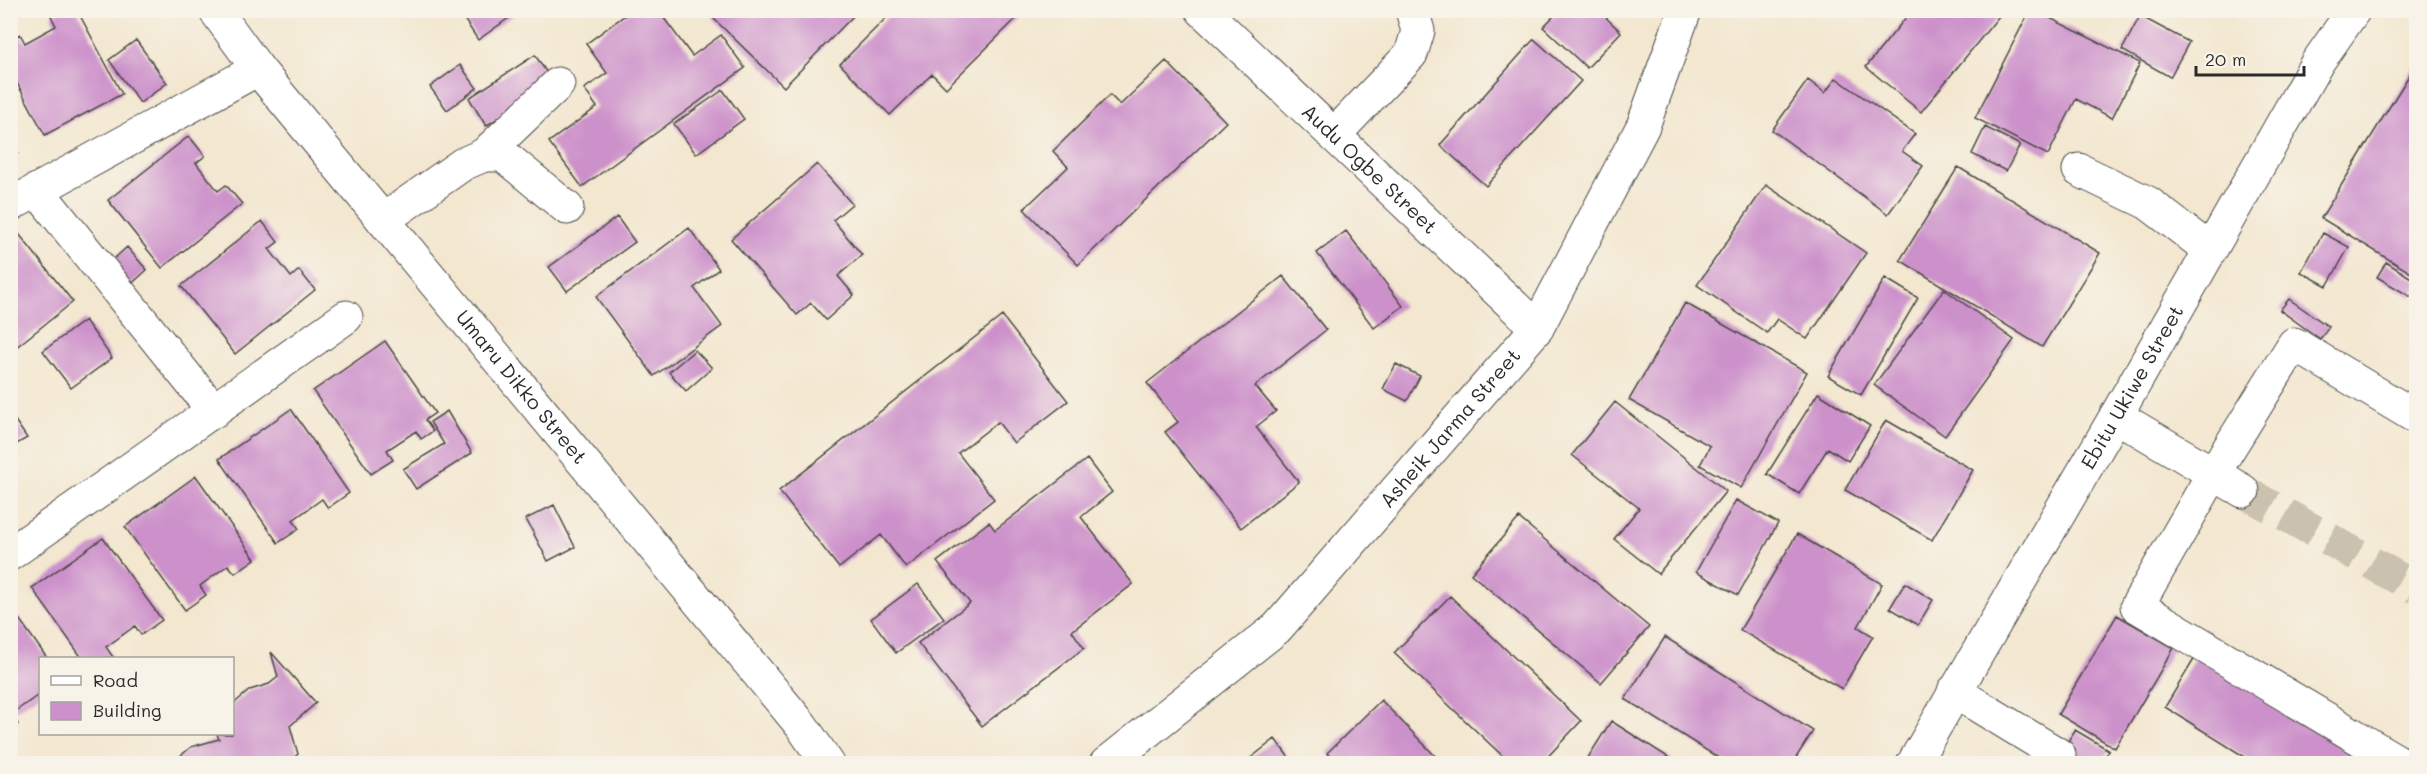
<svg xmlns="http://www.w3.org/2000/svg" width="2427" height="774" font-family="Mali,sans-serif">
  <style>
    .building { fill: #cc90ca }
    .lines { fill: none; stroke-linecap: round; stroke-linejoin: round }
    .minor-tunnel { stroke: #cbc1af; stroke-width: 33; stroke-dasharray: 33 16; stroke-linecap: butt }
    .minor-casing { stroke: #494744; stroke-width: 35 }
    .minor { stroke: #fff; stroke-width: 33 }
    .labels { text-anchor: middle; stroke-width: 5; stroke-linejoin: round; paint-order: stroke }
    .street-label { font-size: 20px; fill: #2b2b2b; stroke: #f7f3e8 }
  </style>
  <rect width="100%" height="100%" fill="#f7f3e8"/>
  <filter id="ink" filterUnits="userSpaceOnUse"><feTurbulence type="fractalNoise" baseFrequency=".0167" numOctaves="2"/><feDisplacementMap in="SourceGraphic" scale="12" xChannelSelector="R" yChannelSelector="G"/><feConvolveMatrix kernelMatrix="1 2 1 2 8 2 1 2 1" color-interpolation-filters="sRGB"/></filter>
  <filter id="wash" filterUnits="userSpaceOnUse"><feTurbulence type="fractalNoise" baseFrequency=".008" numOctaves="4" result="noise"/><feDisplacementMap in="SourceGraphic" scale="24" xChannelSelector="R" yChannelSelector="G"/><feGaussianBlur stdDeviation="1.35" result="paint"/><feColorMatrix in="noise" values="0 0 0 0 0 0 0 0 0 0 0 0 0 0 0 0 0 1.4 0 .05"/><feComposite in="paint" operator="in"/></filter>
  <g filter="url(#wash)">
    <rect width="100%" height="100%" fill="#f3e7d0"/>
    <g id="blocks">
      <path class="building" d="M61 10H77L122 94 45 135 10 70V39L20 34 25 43 56 26 51 16Z
        M458 10H520L478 40Z
        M632 10H658L692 56 721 35 745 68 582 187 549 142 597 107 584 89 607 73 586 44Z
        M718 10H859L784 87 712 17Z
        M894 10H1025L946 88 932 74 890 115 840 64Z
        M1560 10H1598L1621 32 1587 68 1543 27Z
        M1912 10H2004L1921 112 1866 67Z
        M2030 10H2034L2140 63 2112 118 2076 99 2048 155 1975 118Z
        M2140 16 2189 42 2170 77 2122 50Z
        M1534 39 1581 81 1486 186 1440 145Z
        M136 40 167 83 140 103 109 60Z
        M535 55 553 82 486 126 469 98Z
        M1166 61 1226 122 1078 265 1024 209 1068 167 1053 151 1110 95 1120 105Z
        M2416 64V276L2321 218Z
        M460 65 477 88 447 110 430 87Z
        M1836 78 1915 134 1902 151 1923 166 1888 214 1772 130 1808 80 1825 93Z
        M723 90 744 119 696 154 674 124Z
        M1985 127 2020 145 2006 171 1972 154Z
        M189 136 205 156 196 163 218 191 226 185 242 204 162 268 108 200Z
        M10 138 18 153 10 157Z
        M817 164 852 204 833 220 862 255 838 276 854 295 826 320 811 303 797 315 731 239Z
        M1958 167 2100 253 2042 347 1900 260Z
        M1766 185 1866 253 1807 339 1777 319 1767 333 1697 285Z
        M617 217 635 242 567 291 549 267Z
        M262 221 278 242 269 249 291 277 299 270 315 290 235 354 181 286Z
        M689 228 719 269 694 288 722 326 654 376 596 297Z
        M1346 231 1403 306 1374 328 1317 253Z
        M2323 233 2349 247 2327 286 2301 272Z
        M19 234 73 302 10 352V241Z
        M127 247 147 270 126 289 106 266Z
        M2386 262 2416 281V287L2411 297 2377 277Z
        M1283 276 1326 330 1255 386 1276 411 1256 427 1299 482 1241 528 1165 432 1178 422 1147 383Z
        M1885 278 1918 298 1861 395 1828 376Z
        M1944 289 2014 340 1945 436 1874 385Z
        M2289 299 2329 327 2320 339 2280 310Z
        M1685 303 1807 372 1741 488 1700 465 1710 446 1629 400Z
        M1002 316 1068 401 1014 443 998 422 958 453 994 499 906 568 881 535 839 568 779 491Z
        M85 320 112 358 71 388 43 351Z
        M385 341 435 413 425 420 433 431 421 439 416 431 387 450 393 460 371 474 313 391Z
        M695 350 712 368 686 391 669 372Z
        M1396 364 1420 376 1407 401 1383 389Z
        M1818 393 1870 426 1848 461 1828 448 1799 494 1767 474Z
        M1615 402 1726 491 1658 574 1614 539 1639 508 1572 455Z
        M291 409 349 493 328 508 322 499 293 520 299 529 278 543 219 459Z
        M447 411 472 453 416 489 403 469 444 444 430 422Z
        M10 413 27 438 10 448Z
        M1886 420 1973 470 1932 540 1845 490Z
        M1087 459 1112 492 1081 517 1133 584 1072 631 1084 648 982 726 918 643 970 603 937 562 989 522 995 530Z
        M196 476 255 559 235 573 228 565 200 586 206 595 185 610 125 527Z
        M1736 500 1778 523 1738 595 1696 572Z
        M554 505 575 547 548 561 526 519Z
        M1519 518 1649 627 1601 683 1471 574Z
        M1797 534 1882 584 1858 627 1873 636 1842 689 1740 630Z
        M103 538 162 620 141 635 135 626 106 647 113 657 110 658H82L32 588Z
        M1905 583 1933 600 1918 625 1890 608Z
        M918 584 944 618 896 653 871 619Z
        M1450 596 1581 721 1541 764H1511L1394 653Z
        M10 606 47 658H40V694L11 714 18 724 10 729Z
        M2117 615 2174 648 2115 748 2058 714Z
        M1665 637 1813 731 1792 764H1728L1625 699Z
        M271 652 316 703 290 726 298 754 287 764H171L191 747 219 739 217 734H232V705L250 690 269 684 278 677Z
        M2196 656 2369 764H2256L2165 707Z
        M1381 700 1443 764H1337L1327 753Z
        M1611 721 1679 764H1584Z
        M2075 730 2109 750 2101 764H2031L2041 747 2058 757Z
        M1275 739 1290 759 1284 764H1243Z"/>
    </g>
  </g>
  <g filter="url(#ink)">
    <use href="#blocks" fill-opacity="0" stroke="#494744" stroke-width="1.5"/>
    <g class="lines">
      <path class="minor-tunnel" d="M2243 491 2416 588"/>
      <defs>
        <g id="minor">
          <path id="s1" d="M215 10 258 69 801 725 828 764"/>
          <path id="s2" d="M1202 10 1537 328"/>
          <path d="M1334 135 1411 54 1418 31 1412 10"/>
          <path d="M484 155 558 84"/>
          <path d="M2079 170 2148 203 2210 250"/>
          <path d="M37 190 214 411"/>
          <path d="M10 205 258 69"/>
          <path d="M383 220 463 164 484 155H503L567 208"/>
          <path d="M2116 416 2243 491"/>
          <path d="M10 554 346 317"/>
          <path d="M1954 691 2059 755"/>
          <path id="s3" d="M1106 764 1277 628 1537 328 1643 126 1685 10"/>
          <path id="s4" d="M1913 764 2116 416 2317 63 2354 10"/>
          <path d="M2402 764 2137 606 2213 474 2294 344 2416 417"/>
        </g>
      </defs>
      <use href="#minor" class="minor-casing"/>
      <use href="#minor" class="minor"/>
    </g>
  </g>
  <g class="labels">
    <g class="street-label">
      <text dy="7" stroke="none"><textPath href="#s2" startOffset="231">Audu Ogbe Street</textPath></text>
      <text dy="7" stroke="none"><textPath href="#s4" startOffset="436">Ebitu Ukiwe Street</textPath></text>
      <text dy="7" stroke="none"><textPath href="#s1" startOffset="486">Umaru Dikko Street</textPath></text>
      <text dy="7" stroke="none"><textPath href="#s3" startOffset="483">Asheik Jarma Street</textPath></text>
    </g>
  </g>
  <rect width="2427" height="774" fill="none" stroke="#f7f3e8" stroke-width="36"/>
  <rect x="39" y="657" width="195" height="78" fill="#f7f3e8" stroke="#a5a39c" stroke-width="1.5"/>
  <rect x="51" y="676" width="30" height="9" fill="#ffffff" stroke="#a5a39c" stroke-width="1.5"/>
  <text x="93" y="687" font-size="18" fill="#2b2b2b">Road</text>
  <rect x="51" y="702" width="30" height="18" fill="#cc90ca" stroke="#a5a39c" stroke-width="1.5"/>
  <text x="93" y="717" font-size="18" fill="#2b2b2b">Building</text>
  <path d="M2196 66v9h108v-9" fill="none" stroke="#2b2b2b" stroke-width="3"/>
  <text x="2205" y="66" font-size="18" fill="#2b2b2b" stroke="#f7f3e8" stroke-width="4.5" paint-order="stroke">20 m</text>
</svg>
